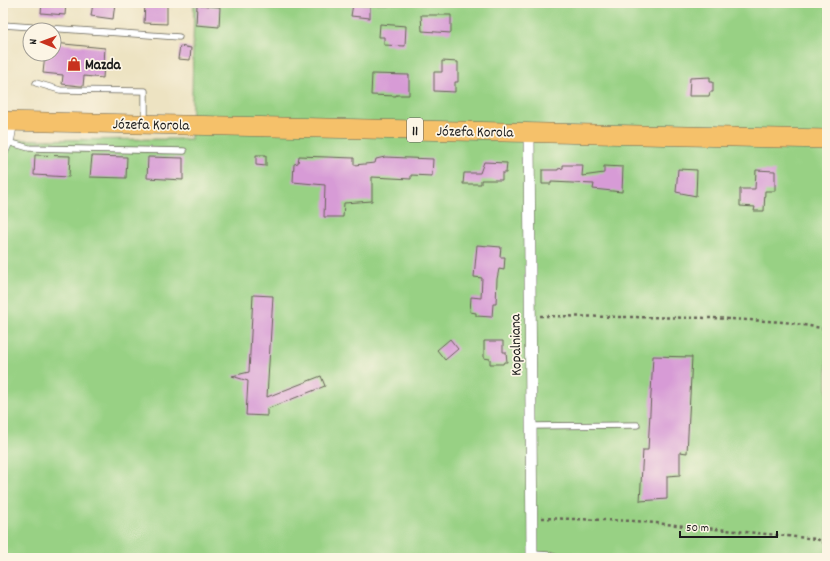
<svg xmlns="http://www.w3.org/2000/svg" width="830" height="561" font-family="Dekko,sans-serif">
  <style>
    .green { fill: #98d184; stroke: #5a7650 }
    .building { fill: #d79bd6 }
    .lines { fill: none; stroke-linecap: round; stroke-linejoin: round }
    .lane-casing { stroke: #656256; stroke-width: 7 }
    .street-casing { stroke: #656256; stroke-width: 12 }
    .highway-casing { stroke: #656256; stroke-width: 20 }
    .path { stroke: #656256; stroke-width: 2.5; stroke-dasharray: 3 3; stroke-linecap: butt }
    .lane { stroke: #fff; stroke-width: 5.5 }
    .street { stroke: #fff; stroke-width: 11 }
    .highway { stroke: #f5c16b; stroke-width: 19 }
    .labels { text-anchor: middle; stroke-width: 3.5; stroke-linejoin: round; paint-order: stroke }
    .shield { fill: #fcf5e5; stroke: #5f5d58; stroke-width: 1 }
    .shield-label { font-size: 14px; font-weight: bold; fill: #1c1c1c }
    .poi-label { font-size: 15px; font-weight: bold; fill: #1c1c1c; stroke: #fcf5e5; text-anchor: start }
    .street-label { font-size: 15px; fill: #1c1c1c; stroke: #fcf5e5 }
  </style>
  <rect width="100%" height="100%" fill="#fcf5e5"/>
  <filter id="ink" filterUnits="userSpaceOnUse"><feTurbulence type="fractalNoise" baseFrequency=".025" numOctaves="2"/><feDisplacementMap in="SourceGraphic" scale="8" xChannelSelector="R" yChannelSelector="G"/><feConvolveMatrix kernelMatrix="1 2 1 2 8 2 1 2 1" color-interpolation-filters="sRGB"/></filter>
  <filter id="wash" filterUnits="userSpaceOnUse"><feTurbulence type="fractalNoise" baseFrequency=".012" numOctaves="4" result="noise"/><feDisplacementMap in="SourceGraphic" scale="16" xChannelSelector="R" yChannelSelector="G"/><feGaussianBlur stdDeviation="0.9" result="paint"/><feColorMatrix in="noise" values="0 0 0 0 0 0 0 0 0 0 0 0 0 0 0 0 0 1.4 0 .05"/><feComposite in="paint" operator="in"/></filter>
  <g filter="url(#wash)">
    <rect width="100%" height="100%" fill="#ede3c2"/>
    <path class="green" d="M194 3H827V558H3V148L8 140 191 139Z"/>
    <g id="blocks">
      <path class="building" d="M42 3H66L65 15 41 13Z
        M93 3H115L113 19 91 16Z
        M145 3H167V24L144 23Z
        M353 4 370 5V18L351 16Z
        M197 5 220 7 219 27 196 25Z
        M421 15H451V33L422 31Z
        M380 24 406 26 405 46 384 45V37H379Z
        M54 43 105 48 103 78 84 76 83 86H80L62 84 63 75 43 73 45 54H54Z
        M180 46 191 48 190 60 178 59Z
        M442 61 458 62V82H455V92L434 91V72H442Z
        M372 74 409 75V95H396V96L371 95Z
        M710 77V82H713V92H710L709 96H689L690 78Z
        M35 155 70 156 69 177 34 175Z
        M256 155H266V166L256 165Z
        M92 156 127 157 126 178 90 177Z
        M299 156 354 158V165L375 163 376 159 385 157 433 159 432 176 411 175V179L372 177V201L344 203 343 217H324L325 185 293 182 294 164 298 163Z
        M148 157 183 158V180L147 178Z
        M484 162 507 163 506 173H502V180H481V184H463L464 173H480Z
        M563 165H583L582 176 604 173V166L623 167 622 192 593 189 594 184 551 182V184H542V170H558V169L563 168Z
        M678 169 697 170 696 196 676 192Z
        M756 170 775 171V191H765L764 211H754L755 207 740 206V189H755Z
        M477 245 501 247 500 257H505L504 270 499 269 497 279 496 304H493L492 317 476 316V313L470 312 471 297 481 298 482 278 474 277Z
        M253 295 273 296 267 397 321 376 325 386 267 409V416L246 415 248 381 232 376 249 372Z
        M450 339 458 349 445 360 437 350Z
        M484 341H503V352H506L507 362H504L503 364H490V359L484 358Z
        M653 356 692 357 687 453 680 452V475L667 476V499L640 501 643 450H648Z"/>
    </g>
  </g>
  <g filter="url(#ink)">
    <use href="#blocks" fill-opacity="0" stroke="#656256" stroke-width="1"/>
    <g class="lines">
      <defs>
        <path id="lane" d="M3 25 179 37
          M36 83 60 90 145 91V121
          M8 142 29 148 184 151
          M531 426 637 425
          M532 554 549 555 558 558"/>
        <path id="street" d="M529 132 532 558
          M3 151 9 138 12 121"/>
        <path id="highway" d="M3 121 827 139"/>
      </defs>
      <use href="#lane" class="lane-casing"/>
      <use href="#street" class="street-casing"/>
      <use href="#highway" class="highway-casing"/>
      <path class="path" d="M540 316 713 318 785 322 827 329
        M542 518 635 521 817 539 827 544"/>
      <use href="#lane" class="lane"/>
      <use href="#street" class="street"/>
      <use href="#highway" class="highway"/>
    </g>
  </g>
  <defs>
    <symbol id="shop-bare" viewBox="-9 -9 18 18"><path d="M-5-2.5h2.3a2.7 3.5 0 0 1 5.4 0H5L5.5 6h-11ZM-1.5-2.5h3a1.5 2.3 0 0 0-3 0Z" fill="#c8321e" stroke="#fcf5e5" stroke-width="2.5" paint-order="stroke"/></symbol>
  </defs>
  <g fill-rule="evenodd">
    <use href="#shop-bare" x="64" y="54" width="20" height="20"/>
  </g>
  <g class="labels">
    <rect class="shield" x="407" y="118" width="16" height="24" rx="3"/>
    <g class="shield-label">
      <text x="415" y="135">11</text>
    </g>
    <g class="poi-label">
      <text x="85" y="69">Mazda</text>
    </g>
    <g class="street-label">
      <text transform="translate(151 124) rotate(1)" y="5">Józefa Korola</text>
      <text transform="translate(475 131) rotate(1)" y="5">Józefa Korola</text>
      <text transform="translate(515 345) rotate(-91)" y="5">Kopalniana</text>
    </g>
  </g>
  <rect width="830" height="561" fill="none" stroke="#fcf5e5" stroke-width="16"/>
  <g transform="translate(42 42) rotate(271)"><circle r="19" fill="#fcf5e5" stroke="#a29e95"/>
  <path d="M0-3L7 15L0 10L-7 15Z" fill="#c8321e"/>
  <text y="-6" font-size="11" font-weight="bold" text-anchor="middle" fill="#1c1c1c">N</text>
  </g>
  <path d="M680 531v6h97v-6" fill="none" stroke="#1c1c1c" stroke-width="2"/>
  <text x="686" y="531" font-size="12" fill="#1c1c1c" stroke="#fcf5e5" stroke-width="3" paint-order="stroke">50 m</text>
</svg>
